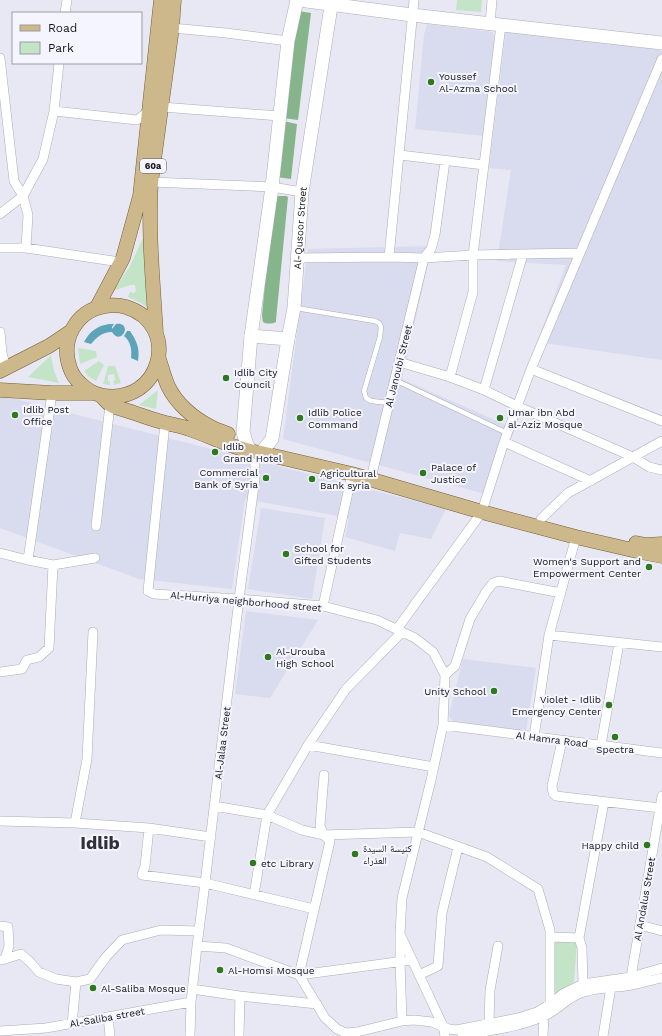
<svg xmlns="http://www.w3.org/2000/svg" width="662" height="1036" font-family="'Work Sans','Noto Naskh Arabic',sans-serif">
  <style>
    .built { fill: #d9dbee }
    .green { fill: #c4e4c7 }
    .forest { fill: #86b48b }
    .water { fill: #5ea4b9 }
    .lines { fill: none; stroke-linecap: round; stroke-linejoin: round }
    .lane-casing { stroke: #abacb7; stroke-width: 5.5 }
    .street-casing { stroke: #abacb7; stroke-width: 10 }
    .secondary-casing { stroke: #abacb7; stroke-width: 14 }
    .primary-casing { stroke: #765f31; stroke-width: 15 }
    .lane { stroke: #fff; stroke-width: 4.5 }
    .street { stroke: #fff; stroke-width: 9 }
    .secondary { stroke: #fff; stroke-width: 13 }
    .primary { stroke: #cdb88c; stroke-width: 14 }
    .poi-dot { fill: #2e781d; stroke: #f4f5ff; stroke-width: 1.5 }
    .labels { text-anchor: middle; stroke-width: 4; stroke-linejoin: round; paint-order: stroke }
    .shield { fill: #f4f5ff; stroke: #57585d; stroke-width: 1 }
    .shield-label { font-size: 9px; font-weight: bold; fill: #141418 }
    .poi-label { font-size: 10px; fill: #141418; stroke: #f4f5ff; text-anchor: start }
    .street-label { font-size: 10px; fill: #141418; stroke: #f4f5ff }
    .town-label { font-size: 18px; font-weight: bold; fill: #30313a; stroke: #f4f5ff }
  </style>
  <rect width="100%" height="100%" fill="#e7e8f4"/>
  <path class="built" d="M427 24 493 32 495 47 485 136 415 129 424 35Z
    M506 30 653 49 662 51V360L537 342 566 265 497 261 511 170 489 168Z
    M432 246 402 379 515 429 489 495 283 439 308 249Z
    M0 395 446 509 431 539 400 533 395 551 345 537 349 518 245 499 232 589 139 579 0 528Z
    M261 508 325 518 312 599 248 589Z
    M246 611 318 620 270 698 235 694Z
    M463 659 536 668 526 731 453 721 449 715Z"/>
  <path class="green" d="M457 0H482L481 12 456 10Z
    M143 238 151 310 141 303 128 297 130 292 134 293 136 291 135 285H130L113 291 129 268Z
    M78 348 96 351 97 357 80 364Z
    M51 355 54 371 59 383 28 377Z
    M99 361 104 365 96 381 88 376 84 371Z
    M108 366H115L121 383 114 385 113 381 115 380 114 374 108 375V381H110V385L103 384Z
    M158 390 156 409 139 405Z
    M552 939 577 941 574 982 551 997Z"/>
  <path class="forest" d="M298 11 311 13 298 120 283 118Z
    M283 121 297 124 291 179 276 177Z
    M273 196H286L288 197 276 320V322C272 324 266 324 263 322L262 316Z"/>
  <path class="water" d="M109 324H114L112 327V329L116 324C121 323 125 325 125 330 123 338 116 339 112 332 102 332 97 337 91 344L84 342C90 331 97 326 109 324Z
    M127 331H130C137 341 140 349 138 361L131 358C132 350 131 342 124 336Z"/>
  <g class="lines">
    <defs>
      <path id="lane" d="M296 308 375 321 379 323 381 327 380 337 364 391 366 398 371 401 389 403
        M395 380 507 433"/>
      <path id="street" d="M65 13 67 0
        M490 24 492 0
        M172 28 226 33 288 41
        M0 58 14 181 23 196 28 215 26 248
        M54 111 137 120 149 111 162 107 279 116
        M400 155 484 165
        M151 182 272 187 302 192
        M0 214 23 196 43 159 54 111 59 63
        M0 248H26L120 262
        M389 257 414 0
        M297 258 389 257 424 258 473 255 580 253
        M0 332 2 353 6 368
        M399 362 450 377 484 390 517 406 633 457 649 467 662 470
        M531 369 662 421
        M450 377 473 292V255L501 25
        M484 390 523 254
        M165 423 148 591 154 594 239 599 323 606 377 620 415 638 433 652 445 675 443 725 431 780 402 898 400 934
        M504 442 591 481
        M372 474 424 258 431 249 435 235 445 161
        M484 505 504 442 531 369 662 59
        M541 519 568 493 662 441
        M96 526 110 405
        M0 553 28 560 53 565 95 558
        M28 560 52 393
        M323 606 352 474
        M397 629 482 512
        M549 635 662 647
        M0 672 22 669 27 660 39 657 49 648 53 565
        M445 675 455 666 470 619 486 592 493 583 499 581 561 593
        M443 725 662 753
        M534 737 549 635 576 537
        M562 741 552 786 553 793 556 796 660 808
        M308 745 434 767
        M601 745 619 643
        M324 775 320 826 324 835 330 841 299 975 412 960
        M214 806 267 815 302 830 324 835 418 832 487 857 538 889 550 930V1004
        M0 821 75 823 149 828 211 837
        M75 823 87 759 93 632
        M149 828 145 866 142 875 205 883 314 909
        M254 895 267 815 308 745 346 689 402 632
        M640 925 662 931
        M0 926 8 927 9 946 5 959 0 960
        M550 937 579 938 582 948 583 984
        M579 938 604 802
        M197 946 226 948 299 975 325 1018 337 1029 346 1033 357 1032 402 1021 414 1020 432 1022 449 1029 456 1030 518 1018 537 1012 550 1004 564 993 583 984 631 977 662 968
        M5 959 21 954 29 961 39 972 56 979 76 982
        M419 975 438 966 442 913 458 847
        M631 977 662 796
        M192 989 240 996 317 1004
        M108 1017 110 1036
        M402 1021 400 961V934L443 1026 445 1036
        M489 1023 490 990 498 946
        M72 1024 76 982 90 979 106 957 122 940 161 930 199 931
        M0 1031 46 1028 191 1002
        M190 1036 191 1002 197 946 205 883 239 599 255 478V465L252 452
        M239 1036 240 996
        M462 1036C489 1030 517 1028 542 1017 558 1011 568 996 584 992 599 987 616 988 632 985 642 983 652 980 662 978
        M543 1036 544 1017
        M603 1036 611 987"/>
      <g id="secondary">
        <path d="M299 0 412 15 662 43"/>
        <path d="M251 336 288 339"/>
        <path d="M252 452 247 445 243 432 251 336 272 187 288 41 297 0"/>
        <path id="s1" d="M261 453 272 439 288 339 294 308 302 192 332 0"/>
      </g>
      <path id="primary" d="M97 307 123 258 140 196 161 0
        M156 333C153 282 148 232 151 182L172 28 174 0
        M159 359C162 368 164 377 168 386 176 403 193 418 211 427 216 430 222 431 228 434
        M0 371 49 346 70 332
        M0 390 52 393H93
        M100 395C162 408 182 324 126 307 119 305 111 305 105 306 76 311 60 340 70 368 72 374 76 380 82 385 85 388 90 391 94 393 96 394 98 394 100 395 104 398 107 403 111 405 116 408 123 409 128 411 141 415 153 420 166 423 173 425 182 426 189 429 213 437 236 450 261 453L352 474 482 512 576 537 641 552 662 556
        M636 543 646 545 662 544"/>
    </defs>
    <use href="#lane" class="lane-casing"/>
    <use href="#street" class="street-casing"/>
    <use href="#secondary" class="secondary-casing"/>
    <use href="#primary" class="primary-casing"/>
    <use href="#lane" class="lane"/>
    <use href="#street" class="street"/>
    <use href="#secondary" class="secondary"/>
    <use href="#primary" class="primary"/>
  </g>
  <g class="poi-dot">
    <circle cx="431" cy="82" r="4"/>
    <circle cx="226" cy="378" r="4"/>
    <circle cx="15" cy="415" r="4"/>
    <circle cx="300" cy="418" r="4"/>
    <circle cx="500" cy="418" r="4"/>
    <circle cx="215" cy="452" r="4"/>
    <circle cx="423" cy="473" r="4"/>
    <circle cx="266" cy="478" r="4"/>
    <circle cx="312" cy="479" r="4"/>
    <circle cx="286" cy="554" r="4"/>
    <circle cx="649" cy="567" r="4"/>
    <circle cx="268" cy="657" r="4"/>
    <circle cx="494" cy="691" r="4"/>
    <circle cx="609" cy="705" r="4"/>
    <circle cx="615" cy="737" r="4"/>
    <circle cx="647" cy="845" r="4"/>
    <circle cx="355" cy="854" r="4"/>
    <circle cx="253" cy="863" r="4"/>
    <circle cx="220" cy="970" r="4"/>
    <circle cx="93" cy="988" r="4"/>
  </g>
  <g class="labels">
    <rect class="shield" x="140" y="159" width="26" height="14" rx="3"/>
    <g class="shield-label">
      <text x="153" y="169">60a</text>
    </g>
    <g class="poi-label">
      <text x="439" y="80">Youssef<tspan x="439" dy="12">Al-Azma School</tspan></text>
      <text x="234" y="376">Idlib City<tspan x="234" dy="12">Council</tspan></text>
      <text x="23" y="413">Idlib Post<tspan x="23" dy="12">Office</tspan></text>
      <text x="308" y="416">Idlib Police<tspan x="308" dy="12">Command</tspan></text>
      <text x="508" y="416">Umar ibn Abd<tspan x="508" dy="12">al-Aziz Mosque</tspan></text>
      <text x="223" y="450">Idlib<tspan x="223" dy="12">Grand Hotel</tspan></text>
      <text x="431" y="471">Palace of<tspan x="431" dy="12">Justice</tspan></text>
      <text x="258" y="476" text-anchor="end">Commercial<tspan x="258" dy="12">Bank of Syria</tspan></text>
      <text x="320" y="477">Agricultural<tspan x="320" dy="12">Bank syria</tspan></text>
      <text x="294" y="552">School for<tspan x="294" dy="12">Gifted Students</tspan></text>
      <text x="641" y="565" text-anchor="end">Women's Support and<tspan x="641" dy="12">Empowerment Center</tspan></text>
      <text x="276" y="655">Al-Urouba<tspan x="276" dy="12">High School</tspan></text>
      <text x="486" y="695" text-anchor="end">Unity School</text>
      <text x="601" y="703" text-anchor="end">Violet - Idlib<tspan x="601" dy="12">Emergency Center</tspan></text>
      <text x="615" y="753" text-anchor="middle">Spectra</text>
      <text x="639" y="849" text-anchor="end">Happy child</text>
      <text x="363" y="852">كنيسة السيدة<tspan x="363" dy="12">العذراء</tspan></text>
      <text x="261" y="867">etc Library</text>
      <text x="228" y="974">Al-Homsi Mosque</text>
      <text x="101" y="992">Al-Saliba Mosque</text>
    </g>
    <g class="street-label">
      <text dy="4" stroke="none"><textPath href="#s1" startOffset="231">Al-Qusoor Street</textPath></text>
      <text transform="translate(398 366) rotate(-76)" y="4">Al Janoubi Street</text>
      <text transform="translate(246 601) rotate(5)" y="4">Al-Hurriya neighborhood street</text>
      <text transform="translate(552 739) rotate(7)" y="4">Al Hamra Road</text>
      <text transform="translate(222 743) rotate(-83)" y="4">Al-Jalaa Street</text>
      <text transform="translate(644 899) rotate(-80)" y="4">Al Andalus Street</text>
      <text transform="translate(107 1017) rotate(-10)" y="4">Al-Saliba street</text>
    </g>
    <g class="town-label">
      <text x="100" y="849">Idlib</text>
    </g>
  </g>
  <rect x="12" y="12" width="130" height="52" fill="#f4f5ff" stroke="#9a9ba3"/>
  <rect x="20" y="25" width="20" height="6" fill="#cdb88c" stroke="#9a9ba3"/>
  <text x="48" y="32" font-size="12" fill="#141418">Road</text>
  <rect x="20" y="42" width="20" height="12" fill="#c4e4c7" stroke="#9a9ba3"/>
  <text x="48" y="52" font-size="12" fill="#141418">Park</text>
</svg>
